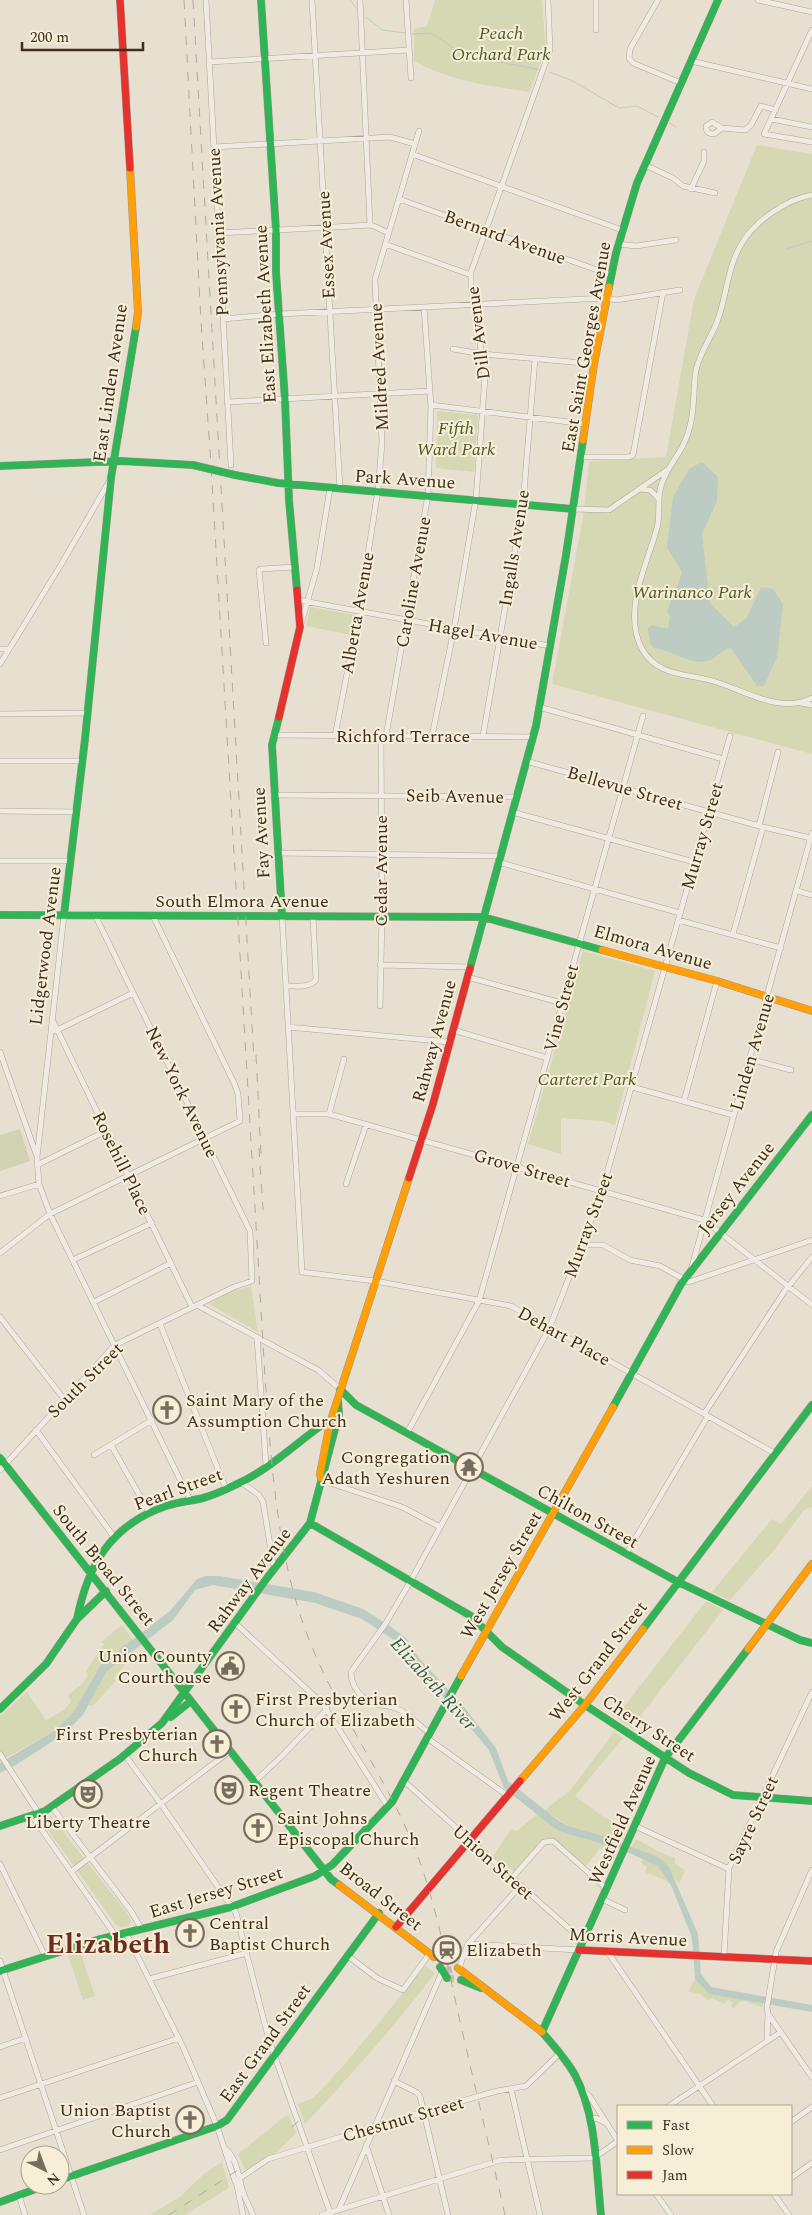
<svg xmlns="http://www.w3.org/2000/svg" width="812" height="2215" font-family="Spectral,serif">
  <style>
    .green { fill: #d6d7b3 }
    .cemetery { fill: #d1d1b3 }
    .water { fill: #bcccc2 }
    .lines { fill: none; stroke-linecap: round; stroke-linejoin: round }
    .stream { stroke: #bcccc2; stroke-width: 1 }
    .secondary-tunnel { stroke: #c5bcae; stroke-width: 7; stroke-dasharray: 7 3.5; stroke-linecap: butt }
    .street-casing { stroke: #ada599; stroke-width: 6 }
    .fast-casing { stroke: #9c958a; stroke-width: 8 }
    .slow-casing { stroke: #9c958a; stroke-width: 8 }
    .jam-casing { stroke: #9c958a; stroke-width: 8 }
    .street { stroke: #efebe3; stroke-width: 5 }
    .fast { stroke: #30b455; stroke-width: 7 }
    .slow { stroke: #ff9f0a; stroke-width: 7 }
    .jam { stroke: #e5322d; stroke-width: 7 }
    .rail { stroke: #afaaa2; stroke-width: 1; stroke-dasharray: 9 9; stroke-linecap: butt }
    .fast-bridge-casing { stroke: #9c958a; stroke-width: 8; stroke-linecap: butt }
    .fast-bridge { stroke: #30b455; stroke-width: 7 }
    .labels { text-anchor: middle; stroke-width: 4; stroke-linejoin: round; paint-order: stroke }
    .park-label { font-size: 18px; font-style: italic; fill: #4d5a26; stroke: #f7eed8 }
    .street-label { font-size: 18px; fill: #3d2e20; stroke: #f7eed8 }
    .poi-label { font-size: 18px; fill: #3d2e20; stroke: #f7eed8; text-anchor: start }
    .water-label { font-size: 19px; font-style: italic; fill: #2f5d5a; stroke: #f7eed8 }
    .town-label { font-size: 28px; font-weight: bold; fill: #6b2e1e; stroke: #f7eed8 }
  </style>
  <rect width="100%" height="100%" fill="#e7e0d1"/>
  <path class="green" d="M435 0H542L546 49 529 92C490 86 450 81 414 61V29L427 26Z
    M757 145 812 154V754L552 684 583 517 589 463 591 461 666 457 694 299Z
    M437 411 478 415 474 472 436 468Z
    M310 607 355 615 351 635 306 626Z
    M583 951 655 971 615 1125 603 1121 561 1118V1154L528 1144Z
    M251 1286 258 1332 209 1304 226 1293Z
    M812 1486V1507L804 1510 775 1549 730 1600 712 1592 772 1519 781 1524Z
    M706 1601 723 1610 631 1728 616 1717Z
    M122 1625 133 1640 102 1663 73 1713 54 1731 0 1761V1716L27 1692 46 1720 64 1710 71 1702 68 1695 82 1684 88 1675 86 1671 104 1644 101 1642Z
    M122 1660 125 1664 114 1678 116 1681 93 1706 88 1705 106 1672Z
    M614 1732 623 1738 575 1796 602 1816 622 1826 628 1817 631 1819 621 1842 568 1826 546 1811 549 1806 569 1792Z
    M537 1814 554 1828 567 1834 618 1848 614 1858 600 1848 586 1866 554 1839 545 1838 514 1872 493 1856 511 1829 517 1831Z
    M51 1816 130 1917 131 1922 128 1926 120 1927 116 1925 43 1823Z
    M636 1839C649 1846 661 1854 675 1858V1864L685 1870 679 1884 662 1860 632 1847Z
    M643 1859 658 1865 671 1885 665 1880 645 1872 647 1867 641 1863Z
    M80 1951 95 1996 83 2000 68 1955Z
    M425 1966 435 1973C395 2026 351 2075 305 2124L298 2104 313 2098 345 2064Z
    M695 1979 709 1994 763 2003 762 2007 744 2001 739 2002 734 2009 731 2006 733 2002 728 2000 724 2004 712 1998 708 2000 699 1993 695 1994 688 1991Z
    M288 2114 296 2133 273 2156 259 2161 246 2171 238 2154Z
    M222 2162 229 2188 185 2215H150L181 2196 205 2173Z"/>
  <path class="cemetery" d="M20 1129 30 1161 0 1171V1135Z"/>
  <path class="water" d="M702 462 718 477 717 501 702 534 710 603 734 627 747 618 761 587 773 589 783 604 777 657 764 686H757L731 648C721 650 716 659 707 661 688 665 673 650 654 648L650 643 648 628 652 625 668 629 670 617 667 612 672 598H674L682 572 667 547 673 497 689 469Z
    M206 1576H220L314 1592 363 1609 390 1626 406 1638 419 1658 464 1707 496 1748 508 1781 559 1821 568 1826 603 1836 653 1855 662 1860 669 1867 698 1934 701 1974 711 1987 812 2005V2012L709 1994 695 1979 693 1947 691 1935 671 1885 658 1866 618 1848 567 1834 554 1828 504 1788 489 1750 452 1706 415 1668 400 1644 362 1619 315 1603 213 1585 195 1590 173 1620 106 1672 83 1715 65 1733 16 1765 0 1773V1763L54 1731 73 1713 102 1663 170 1611 197 1579Z"/>
  <g class="lines">
    <path class="stream" d="M350 0 356 8
      M366 17 382 30 406 33
      M410 34 431 33 464 55 541 70
      M549 72 571 80 619 108 637 106 658 117
      M670 123 676 127
      M787 249 812 241"/>
    <path class="secondary-tunnel" d="M445 1971 458 1968
      M447 1978 461 1980"/>
    <defs>
      <path id="street" d="M206 0 231 465
        M312 0 340 489
        M360 0 370 225
        M406 0 411 78
        M658 0 630 49 629 58 633 63 681 83
        M758 0 812 12
        M596 30V0
        M812 30 764 134 812 142
        M691 61 812 89
        M210 62 409 50
        M771 119 812 127
        M722 128 714 134C709 134 706 132 706 126L712 122 722 128 745 130 751 125 761 106 776 110
        M214 147 390 137 415 144
        M412 154 622 230
        M645 165 673 178 683 186 715 193
        M691 189 704 161V152
        M812 195C786 200 756 220 742 243 727 267 727 296 717 322 711 338 700 352 696 370 693 388 695 408 690 426 685 450 669 463 662 483 656 498 661 513 657 528 647 565 622 611 642 649 658 679 695 673 722 684 750 694 783 713 812 698
        M399 199 611 275
        M220 233 371 225 389 233
        M385 244 471 275
        M618 244 636 246 676 240
        M223 319 280 314 606 298 616 300 680 290
        M453 349 482 354 594 364
        M227 402 430 391
        M431 405 585 424
        M581 457H629L633 455 663 292
        M639 489 650 490 659 499
        M573 509 609 510 667 470
        M298 600 550 646
        M301 624 317 568 330 488
        M266 643 259 570 261 569 295 567
        M0 649H9
        M0 664 62 563 110 480
        M801 703 812 705
        M539 707 723 759
        M0 714 87 713
        M274 735 533 737
        M335 736 359 611 378 490 382 443 375 279 419 131
        M386 736 428 495 431 407 424 307
        M432 736 454 629 476 499 485 376 471 284V272L550 50 548 0
        M483 736 523 504 535 359
        M0 761H81
        M526 761 763 827 811 838
        M274 795 517 797
        M0 811 75 812
        M512 812 694 862
        M759 826 778 752
        M277 853 500 856
        M0 861H70
        M498 862 680 913
        M797 891 812 895
        M64 915 37 1157 39 1184 50 1214 190 1500
        M95 915 250 1231 252 1281 234 1287 197 1305
        M282 916 302 1272 375 1281 511 1306 776 1454
        M678 920 781 948
        M733 934 763 827
        M380 965 470 967
        M467 977 562 1003
        M286 986C296 986 309 988 316 980L313 916
        M380 1006 382 916 381 736
        M52 1019 192 1307
        M288 1027 449 1042
        M453 1030 547 1058
        M55 1031 133 993
        M0 1052 36 1154
        M749 1059 791 1070
        M632 1087 733 1115
        M684 1101 717 981
        M293 1114H329L704 1220 812 1305
        M329 1114 344 1059
        M37 1165 106 1131
        M346 1184 366 1125
        M0 1196 39 1184
        M590 1245H603L630 1260 660 1266 689 1282 812 1240
        M0 1253 50 1214 240 1121 238 1094 235 1085 153 916
        M73 1260 152 1223
        M691 1270 812 833
        M94 1302 171 1263
        M0 1317 64 1399
        M160 1324 226 1489
        M257 1337 266 1465
        M704 1414 784 1292 812 1257
        M36 1430 114 1537
        M407 1433 479 1301 643 716
        M111 1445 149 1512
        M94 1455 152 1420
        M0 1470 115 1345 197 1305 318 1370 340 1389
        M321 1480 402 1507 440 1527
        M241 1482 259 1495 263 1502 273 1563 276 1567
        M626 1554 708 1416
        M235 1623 323 1704 388 1807
        M430 1733C420 1727 412 1717 402 1711 393 1706 385 1706 376 1704 361 1700 351 1686 351 1672L386 1623 410 1582 549 1329 582 1244 602 1191 730 736
        M427 1738 508 1796
        M0 1754 39 1814
        M125 1755 161 1804 236 1913 269 2040 331 2215
        M254 1782 281 1757 327 1709
        M405 1782 583 1941
        M52 1807 131 1911 142 1930
        M33 1817 115 1935
        M635 1826 729 1869
        M0 1864 45 1956
        M812 1870 776 1952 767 2007 768 2014 812 2077
        M72 1871 230 1751
        M512 1878 544 1842 553 1841 607 1889
        M602 1899 625 1910
        M126 1933 183 2047 217 2126 235 2181 240 2185
        M468 1944 520 1886
        M607 1951 713 2106
        M348 1956 377 1978 403 1990 430 1953
        M724 1956 729 1868 812 1692
        M0 1961 84 2215
        M459 1968 468 1944 579 1950
        M149 1979 247 1953
        M767 2040 768 2014
        M0 2047 26 2038
        M394 2081 416 2092 420 2096 448 2215
        M511 2089 540 2215
        M584 2091 590 2097 618 2141
        M0 2098 179 2038
        M669 2106 781 2032
        M591 2119 596 2118 606 2123
        M791 2122 812 2107
        M366 2145 389 2215
        M226 2149C236 2159 238 2172 241 2185 243 2195 249 2205 253 2215
        M0 2150 198 2082
        M240 2178 268 2159 424 2112 497 2091 526 2086 560 2053
        M791 2178 812 2163
        M236 2181 243 2215
        M656 2194 671 2215
        M774 2194 789 2215
        M19 2195 25 2215
        M339 2209 442 1972
        M322 2215 501 2160 594 2158 618 2141"/>
      <path id="fast" d="M261 0 276 230V272L285 400 289 500 297 590
        M609 287 616 253 637 183 718 0
        M0 466 121 461 193 465
        M235 475 278 483 573 509
        M279 717 272 745 282 916
        M0 915 483 917 602 950
        M64 915 85 739 111 478 136 327
        M470 968 536 726 566 555 583 440
        M340 1389 356 1405 678 1582 800 1640 812 1643
        M613 1407 681 1284 812 1115
        M0 1458 331 1879 339 1885
        M310 1523 471 1616 502 1647 585 1705 689 1773 733 1795 812 1801
        M77 1619C88 1564 111 1525 166 1506 178 1502 191 1501 203 1498 214 1495 225 1490 235 1485 269 1470 296 1443 326 1422L330 1423
        M643 1629 812 1405
        M0 1709 46 1664 77 1619 106 1591
        M171 1717 191 1701
        M0 1826 45 1811 121 1758 162 1723 267 1578 310 1523 339 1414 338 1401
        M440 1967 447 1978
        M0 1971 97 1940 231 1907 315 1876 332 1865 392 1802 461 1676
        M461 1980 481 1988
        M60 2180 217 2126 227 2120 379 1913
        M0 2202 47 2185
        M601 2215C596 2169 597 2117 575 2075 566 2059 554 2046 542 2032L665 1758 748 1649"/>
      <path id="slow" d="M130 168 138 312 136 327
        M583 440 594 364 609 287
        M602 950 717 981 812 1011
        M321 1478 320 1474 330 1423 409 1178
        M748 1649 812 1564
        M461 1676 613 1407
        M520 1781 585 1705 643 1629
        M339 1885 434 1957
        M458 1968 542 2032"/>
      <path id="jam" d="M120 0 130 168
        M279 717 300 627 297 590
        M409 1178 433 1104 470 968
        M396 1927 520 1781
        M579 1950 812 1961"/>
    </defs>
    <use href="#street" class="street-casing"/>
    <use href="#fast" class="fast-casing"/>
    <use href="#slow" class="slow-casing"/>
    <use href="#jam" class="jam-casing"/>
    <use href="#street" class="street"/>
    <use href="#fast" class="fast"/>
    <use href="#slow" class="slow"/>
    <use href="#jam" class="jam"/>
    <path class="rail" d="M184 0 201 322 211 465 265 1377C272 1470 277 1567 315 1654 347 1729 397 1793 423 1871 439 1919 448 1968 459 2017 474 2083 490 2149 505 2215
      M193 0 254 1061
      M256 1055 261 1154
      M259 1148 263 1210
      M292 2127 302 2118
      M169 2215 241 2168"/>
    <defs>
      <path id="fast-bridge" d="M193 465 235 475"/>
    </defs>
    <use href="#fast-bridge" class="fast-bridge-casing"/>
    <use href="#fast-bridge" class="fast-bridge"/>
  </g>
  <defs>
    <symbol id="church-ring" viewBox="-11 -11 22 22"><circle r="9.5" fill="#f7eed8" stroke="#786c5e" stroke-width="1.5"/><path d="M-1.2-6h2.4v3.5h3.3v2.4h-3.3V6h-2.4V-.1h-3.3v-2.4h3.3Z" fill="#786c5e"/></symbol>
    <symbol id="temple-ring" viewBox="-11 -11 22 22"><circle r="9.5" fill="#f7eed8" stroke="#786c5e" stroke-width="1.5"/><path d="M0-6L5-2H3V0L6.5 2.5H4V6H1.5V3h-3V6H-4V2.5H-6.5L-3 0V-2H-5Z" fill="#786c5e"/></symbol>
    <symbol id="civic-ring" viewBox="-11 -11 22 22"><circle r="9.5" fill="#f7eed8" stroke="#786c5e" stroke-width="1.5"/><path d="M-.6-6.5H3V-4.5H.6V-3L4-1V1h2V6H-6V1h2V-1L-.6-3ZM-1.2 2.5V6h2.4V2.5Z" fill="#786c5e"/></symbol>
    <symbol id="theatre-ring" viewBox="-11 -11 22 22"><circle r="9.5" fill="#f7eed8" stroke="#786c5e" stroke-width="1.5"/><path d="M-5-5.5Q0-4 5-5.5V0Q5 5 0 6Q-5 5-5 0ZM-3.3-2.5H-1v1.5H-3.3ZM1-2.5H3.3v1.5H1ZM-2.8 1Q0 5.5 2.8 1Z" fill="#786c5e"/></symbol>
    <symbol id="station-ring" viewBox="-11 -11 22 22"><circle r="9.5" fill="#f7eed8" stroke="#786c5e" stroke-width="1.5"/><path d="M-3-6H3Q5-6 5-4V2Q5 4 3 4L4.5 6H3L1.5 4h-3L-3 6H-4.5L-3 4Q-5 4-5 2V-4Q-5-6-3-6ZM-3.5-4v3h7v-3ZM-3.5 1v1.5H-2V1ZM2 1v1.5H3.5V1Z" fill="#786c5e"/></symbol>
  </defs>
  <g fill-rule="evenodd">
    <use href="#church-ring" x="151" y="1394" width="32" height="32"/>
    <use href="#temple-ring" x="453" y="1451" width="32" height="32"/>
    <use href="#civic-ring" x="214" y="1650" width="32" height="32"/>
    <use href="#church-ring" x="220" y="1693" width="32" height="32"/>
    <use href="#church-ring" x="201" y="1728" width="32" height="32"/>
    <use href="#theatre-ring" x="213" y="1774" width="32" height="32"/>
    <use href="#theatre-ring" x="72" y="1778" width="32" height="32"/>
    <use href="#church-ring" x="242" y="1812" width="32" height="32"/>
    <use href="#church-ring" x="174" y="1917" width="32" height="32"/>
    <use href="#station-ring" x="431" y="1934" width="32" height="32"/>
    <use href="#church-ring" x="174" y="2104" width="32" height="32"/>
  </g>
  <g class="labels">
    <g class="park-label">
      <text x="501" y="39">Peach<tspan x="501" dy="21">Orchard Park</tspan></text>
      <text x="456" y="434">Fifth<tspan x="456" dy="21">Ward Park</tspan></text>
      <text x="692" y="598">Warinanco Park</text>
      <text x="587" y="1085">Carteret Park</text>
    </g>
    <g class="street-label">
      <text transform="translate(218 232) rotate(-93)" y="6">Pennsylvania Avenue</text>
      <text transform="translate(505 237) rotate(20)" y="6">Bernard Avenue</text>
      <text transform="translate(326 245) rotate(-93)" y="6">Essex Avenue</text>
      <text transform="translate(265 314) rotate(-93)" y="6">East Elizabeth Avenue</text>
      <text transform="translate(478 333) rotate(-97)" y="6">Dill Avenue</text>
      <text transform="translate(586 347) rotate(-80)" y="6">East Saint Georges Avenue</text>
      <text transform="translate(379 367) rotate(-93)" y="6">Mildred Avenue</text>
      <text transform="translate(110 383) rotate(-82)" y="6">East Linden Avenue</text>
      <text transform="translate(405 479) rotate(4)" y="6">Park Avenue</text>
      <text transform="translate(514 548) rotate(-81)" y="6">Ingalls Avenue</text>
      <text transform="translate(413 582) rotate(-80)" y="6">Caroline Avenue</text>
      <text transform="translate(357 613) rotate(-80)" y="6">Alberta Avenue</text>
      <text transform="translate(483 634) rotate(10)" y="6">Hagel Avenue</text>
      <text x="403" y="742">Richford Terrace</text>
      <text transform="translate(625 788) rotate(16)" y="6">Bellevue Street</text>
      <text transform="translate(455 796) rotate(1)" y="6">Seib Avenue</text>
      <text transform="translate(261 833) rotate(-93)" y="6">Fay Avenue</text>
      <text transform="translate(702 836) rotate(-74)" y="6">Murray Street</text>
      <text transform="translate(381 871) rotate(-90)" y="6">Cedar Avenue</text>
      <text x="242" y="907">South Elmora Avenue</text>
      <text transform="translate(45 946) rotate(-83)" y="6">Lidgerwood Avenue</text>
      <text transform="translate(653 947) rotate(16)" y="6">Elmora Avenue</text>
      <text transform="translate(561 1008) rotate(-75)" y="6">Vine Street</text>
      <text transform="translate(434 1041) rotate(-75)" y="6">Rahway Avenue</text>
      <text transform="translate(752 1052) rotate(-74)" y="6">Linden Avenue</text>
      <text transform="translate(182 1092) rotate(64)" y="6">New York Avenue</text>
      <text transform="translate(122 1163) rotate(64)" y="6">Rosehill Place</text>
      <text transform="translate(522 1168) rotate(16)" y="6">Grove Street</text>
      <text transform="translate(736 1188) rotate(-52)" y="6">Jersey Avenue</text>
      <text transform="translate(588 1225) rotate(-70)" y="6">Murray Street</text>
      <text transform="translate(564 1336) rotate(29)" y="6">Dehart Place</text>
      <text transform="translate(85 1380) rotate(-45)" y="6">South Street</text>
      <text transform="translate(178 1489) rotate(-20)" y="6">Pearl Street</text>
      <text transform="translate(588 1516) rotate(29)" y="6">Chilton Street</text>
      <text transform="translate(104 1565) rotate(51)" y="6">South Broad Street</text>
      <text transform="translate(501 1575) rotate(-60)" y="6">West Jersey Street</text>
      <text transform="translate(249 1580) rotate(-53)" y="6">Rahway Avenue</text>
      <text transform="translate(598 1661) rotate(-52)" y="6">West Grand Street</text>
      <text transform="translate(649 1728) rotate(33)" y="6">Cherry Street</text>
      <text transform="translate(622 1820) rotate(-66)" y="6">Westfield Avenue</text>
      <text transform="translate(753 1820) rotate(-65)" y="6">Sayre Street</text>
      <text transform="translate(493 1862) rotate(42)" y="6">Union Street</text>
      <text transform="translate(216 1892) rotate(-17)" y="6">East Jersey Street</text>
      <text transform="translate(381 1896) rotate(38)" y="6">Broad Street</text>
      <text transform="translate(628 1937) rotate(3)" y="6">Morris Avenue</text>
      <text transform="translate(265 2043) rotate(-54)" y="6">East Grand Street</text>
      <text transform="translate(403 2119) rotate(-16)" y="6">Chestnut Street</text>
    </g>
    <g class="poi-label">
      <text x="186" y="1406">Saint Mary of the<tspan x="186" dy="21">Assumption Church</tspan></text>
      <text x="450" y="1463" text-anchor="end">Congregation<tspan x="450" dy="21">Adath Yeshuren</tspan></text>
      <text x="211" y="1662" text-anchor="end">Union County<tspan x="211" dy="21">Courthouse</tspan></text>
      <text x="255" y="1705">First Presbyterian<tspan x="255" dy="21">Church of Elizabeth</tspan></text>
      <text x="198" y="1740" text-anchor="end">First Presbyterian<tspan x="198" dy="21">Church</tspan></text>
      <text x="248" y="1796">Regent Theatre</text>
      <text x="277" y="1824">Saint Johns<tspan x="277" dy="21">Episcopal Church</tspan></text>
      <text x="88" y="1828" text-anchor="middle">Liberty Theatre</text>
      <text x="209" y="1929">Central<tspan x="209" dy="21">Baptist Church</tspan></text>
      <text x="466" y="1956">Elizabeth</text>
      <text x="171" y="2116" text-anchor="end">Union Baptist<tspan x="171" dy="21">Church</tspan></text>
    </g>
    <g class="water-label">
      <text transform="translate(434 1683) rotate(48)" y="7">Elizabeth River</text>
    </g>
    <g class="town-label">
      <text x="108" y="1953">Elizabeth</text>
    </g>
  </g>
  <rect x="617" y="2105" width="175" height="90" fill="#f7eed8" stroke="#ada18e"/>
  <rect x="627" y="2121" width="25" height="8" fill="#30b455" stroke="#ada18e"/>
  <text x="662" y="2130" font-size="15" fill="#3d2e20">Fast</text>
  <rect x="627" y="2146" width="25" height="8" fill="#ff9f0a" stroke="#ada18e"/>
  <text x="662" y="2155" font-size="15" fill="#3d2e20">Slow</text>
  <rect x="627" y="2171" width="25" height="8" fill="#e5322d" stroke="#ada18e"/>
  <text x="662" y="2180" font-size="15" fill="#3d2e20">Jam</text>
  <g transform="translate(45 2170) rotate(138)"><circle r="24" fill="#f7eed8" stroke="#ada18e"/>
  <path d="M0-4L9 19L0 12L-9 19Z" fill="#786c5e"/>
  <text y="-8" font-size="14" font-weight="bold" text-anchor="middle" fill="#3d2e20">N</text>
  </g>
  <path d="M22 42v8h121v-8" fill="none" stroke="#3d2e20" stroke-width="2.5"/>
  <text x="30" y="42" font-size="15" fill="#3d2e20" stroke="#f7eed8" stroke-width="4" paint-order="stroke">200 m</text>
</svg>
